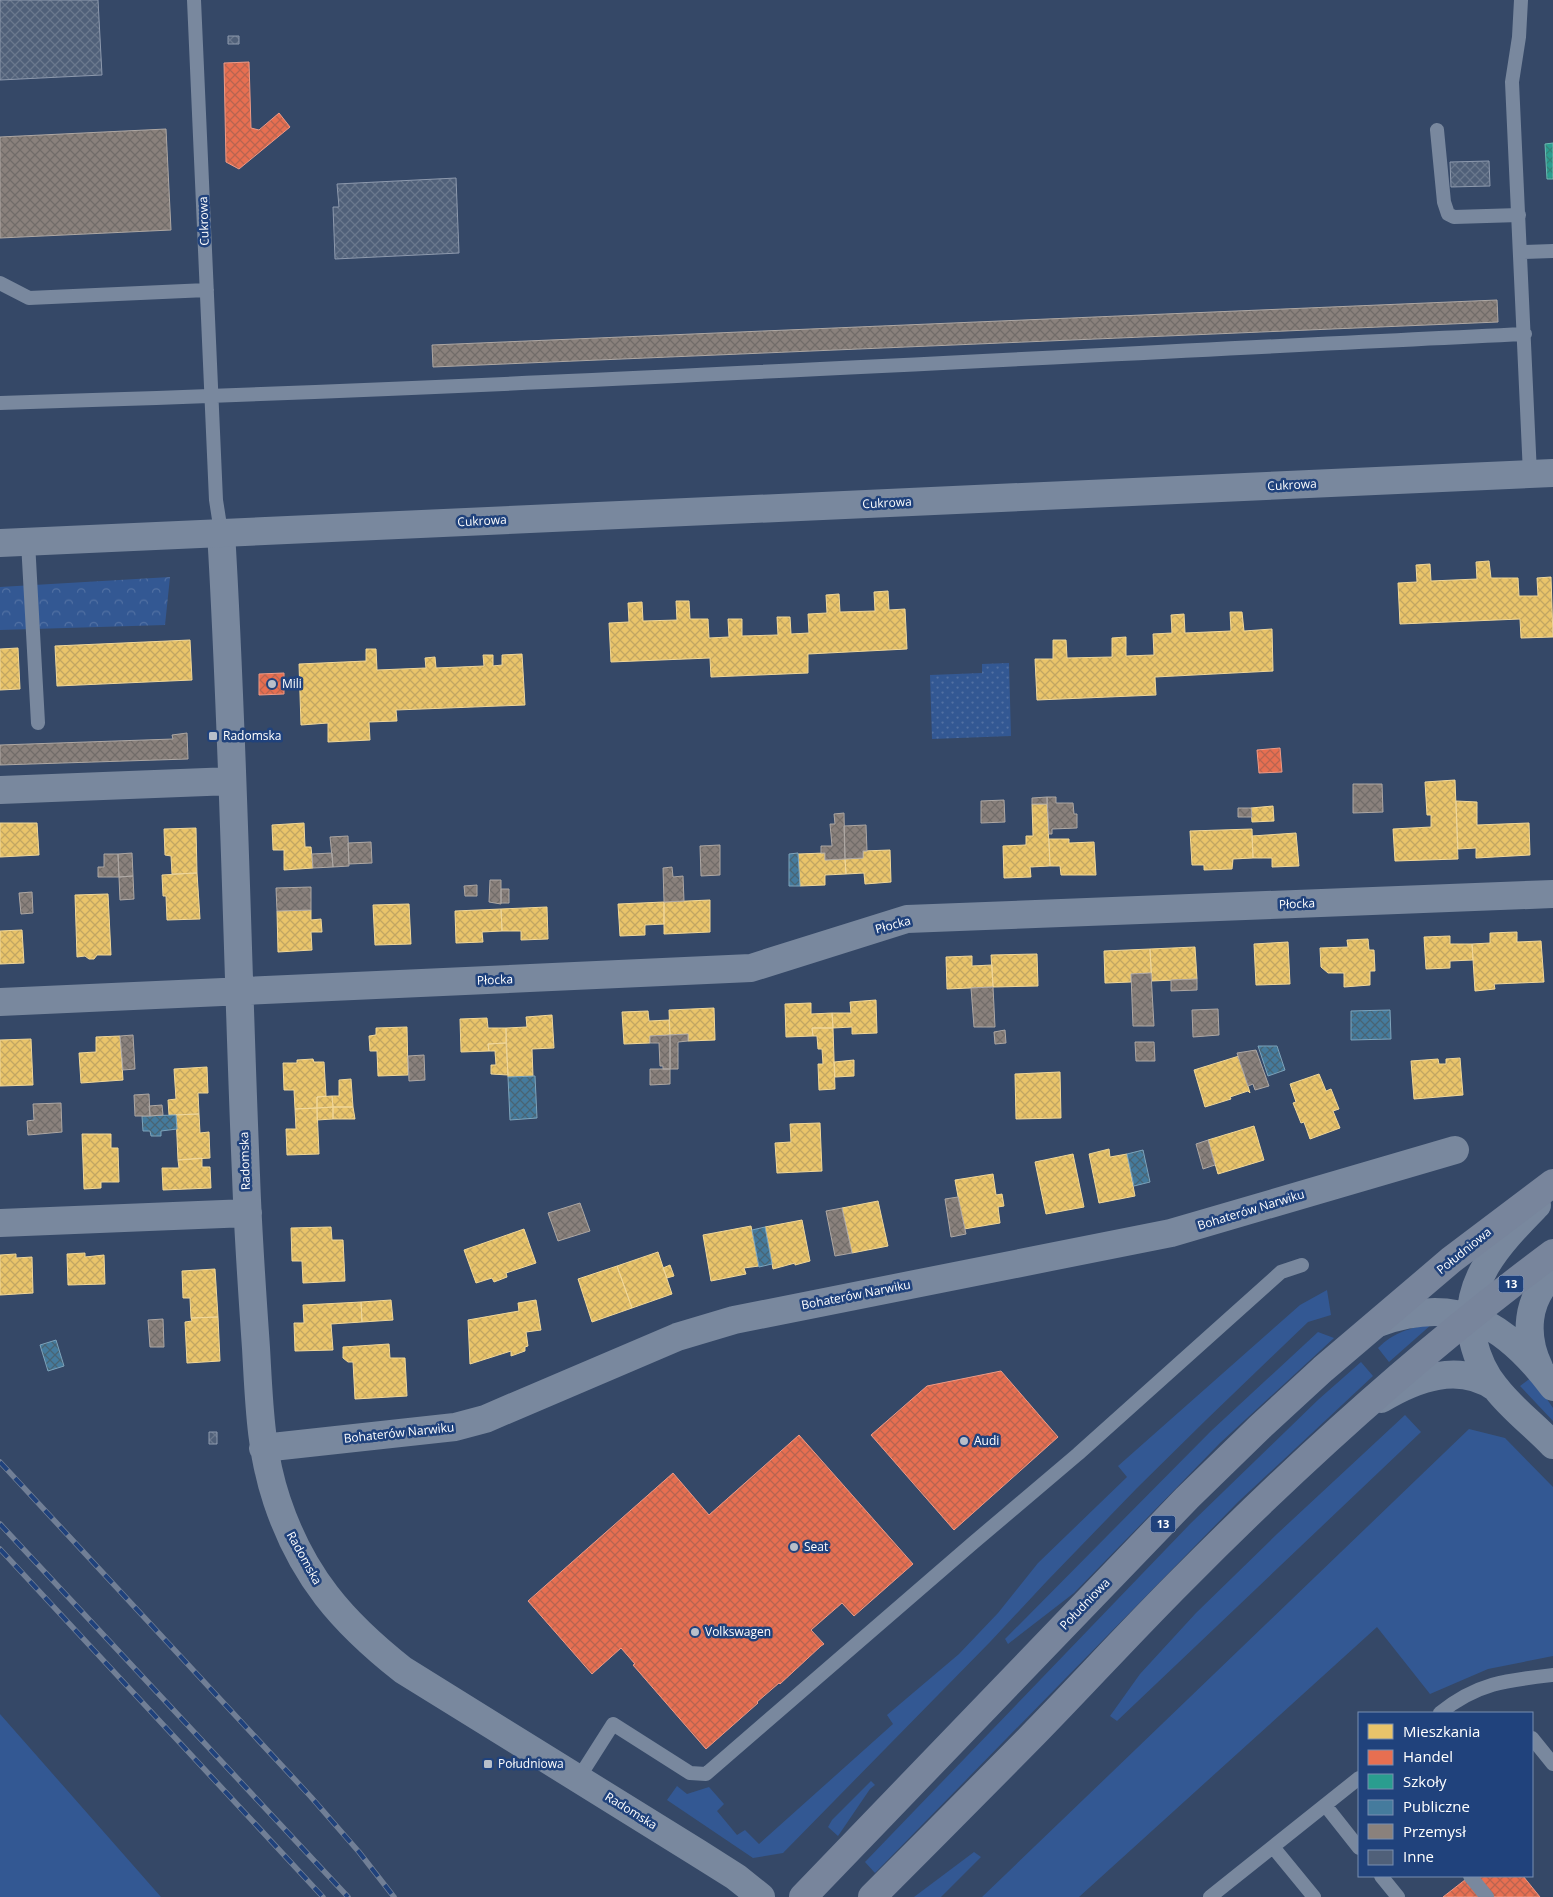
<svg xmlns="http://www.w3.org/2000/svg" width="1553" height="1897" font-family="'Open Sans',sans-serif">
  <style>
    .green { fill: #335893 }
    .forest { fill: url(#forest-crowns) }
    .park { fill: url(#park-dots) }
    .homes { fill: url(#homes-cross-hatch); stroke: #f0d697 }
    .shops { fill: url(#shops-cross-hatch); stroke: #ee9a85 }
    .schools { fill: url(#schools-cross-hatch); stroke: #6abab1 }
    .public { fill: url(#public-cross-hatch); stroke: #7da3ba }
    .industry { fill: url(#industry-cross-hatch); stroke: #ada7a3 }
    .building { fill: url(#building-cross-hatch); stroke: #8d99ad }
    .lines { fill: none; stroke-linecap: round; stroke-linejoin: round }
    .service { stroke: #79889e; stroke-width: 14 }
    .minor { stroke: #79889e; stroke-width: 28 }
    .tertiary { stroke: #79889e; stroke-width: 28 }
    .primary { stroke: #78859c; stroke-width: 28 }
    .rail-casing { stroke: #717f96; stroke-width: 5.5 }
    .rail { stroke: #20427c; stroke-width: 4; stroke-dasharray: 11; stroke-linecap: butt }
    .poi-dot { fill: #b8bfca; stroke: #20427c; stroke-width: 2 }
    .labels { text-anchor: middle; stroke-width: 5; stroke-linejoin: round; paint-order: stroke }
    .shield { fill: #20427c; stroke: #bcc6d8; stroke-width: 1 }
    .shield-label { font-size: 11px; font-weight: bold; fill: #fff }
    .street-label { font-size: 12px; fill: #fff; stroke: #20427c }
    .poi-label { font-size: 12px; fill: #fff; stroke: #20427c; text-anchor: start }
  </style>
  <defs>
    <pattern id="forest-crowns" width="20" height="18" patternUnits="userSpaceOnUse" patternTransform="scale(1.25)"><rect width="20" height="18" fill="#335893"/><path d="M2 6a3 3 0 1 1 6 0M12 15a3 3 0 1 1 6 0" fill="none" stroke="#5271a3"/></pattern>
    <pattern id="park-dots" width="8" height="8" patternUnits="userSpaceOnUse" patternTransform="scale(1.25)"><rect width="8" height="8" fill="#335893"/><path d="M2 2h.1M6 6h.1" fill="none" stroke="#5271a3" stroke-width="1.8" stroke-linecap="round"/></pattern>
    <pattern id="homes-cross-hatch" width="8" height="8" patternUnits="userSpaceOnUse" patternTransform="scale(1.25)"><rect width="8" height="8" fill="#e9c46a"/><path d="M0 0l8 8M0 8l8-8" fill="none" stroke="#c2a662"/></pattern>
    <pattern id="shops-cross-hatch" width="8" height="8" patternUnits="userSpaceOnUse" patternTransform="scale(1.25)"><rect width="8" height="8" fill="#e76f51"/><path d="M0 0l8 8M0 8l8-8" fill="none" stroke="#b86450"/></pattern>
    <pattern id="schools-cross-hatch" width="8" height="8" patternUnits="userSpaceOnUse" patternTransform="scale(1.25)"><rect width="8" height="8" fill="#2a9d8f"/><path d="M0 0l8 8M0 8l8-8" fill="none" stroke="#368178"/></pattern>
    <pattern id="public-cross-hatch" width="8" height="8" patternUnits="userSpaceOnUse" patternTransform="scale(1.25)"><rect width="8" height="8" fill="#457b9d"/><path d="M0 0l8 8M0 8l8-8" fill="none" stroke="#486474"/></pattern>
    <pattern id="industry-cross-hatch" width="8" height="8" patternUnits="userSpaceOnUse" patternTransform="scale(1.25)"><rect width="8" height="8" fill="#8a817c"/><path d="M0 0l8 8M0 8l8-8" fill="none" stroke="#716c69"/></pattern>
    <pattern id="building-cross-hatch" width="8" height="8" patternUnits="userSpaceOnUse" patternTransform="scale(1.25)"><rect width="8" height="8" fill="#506079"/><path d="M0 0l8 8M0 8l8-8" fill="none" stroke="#6a788d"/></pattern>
  </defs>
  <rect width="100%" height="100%" fill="#354867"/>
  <path class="green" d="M1327 1290 1331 1315 1308 1322 1206 1420 1137 1488 1047 1581 990 1642 783 1853 753 1858 667 1800 677 1786 687 1794 709 1787 724 1804 717 1811 737 1835 745 1830 759 1844 893 1724 887 1715 959 1654 998 1613 1038 1563 1127 1477 1118 1466 1300 1305Z
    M1432 1324 1389 1362 1378 1348C1394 1332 1410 1328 1432 1324Z
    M1318 1332 1334 1338 1220 1443 1074 1593 1008 1644 1005 1639 1211 1431Z
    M1361 1362 1373 1376 1238 1502 875 1873 865 1862 1191 1523 1319 1399Z
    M1532 1377 1553 1408V1421L1520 1386Z
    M1405 1415 1421 1432 1117 1721 1110 1716 1140 1674 1196 1613 1277 1534Z
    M1469 1429 1505 1438 1553 1487V1656L1488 1669 1430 1694 1377 1627 1079 1897H982Z
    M0 1714 161 1897H0Z
    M871 1781 875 1785 870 1789 838 1836 828 1827 832 1820Z
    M974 1852 981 1857 941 1897H914Z"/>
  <path class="forest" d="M170 577 165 625 0 630V587Z"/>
  <path class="park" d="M1009 663 1011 736 932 739 930 675 982 673V664Z"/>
  <path class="homes" d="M1489 561 1491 578H1518L1519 596H1538L1537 578 1551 577 1553 637 1521 638 1520 619 1400 624 1398 583 1417 582 1416 565 1430 564 1431 581 1477 579 1476 562Z
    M888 591 889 610 905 609 907 649 808 654V673L711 677 710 658 611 662 609 623 629 622 628 603 642 602 643 621 677 620 676 601H689L690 619H708L709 638 729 637 728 619H742V636L778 635 777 617H790L791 634 809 633 808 614 827 613 826 595 839 594 840 612 875 611 874 592Z
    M1230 612H1242L1244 631 1272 629 1273 671 1155 677 1156 695 1037 700 1035 659H1053V640H1066L1067 658 1112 657V638L1126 637V656L1154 655 1153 634 1172 633 1171 615 1184 614 1185 633 1231 631Z
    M190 640 192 680 57 686 55 646Z
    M18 648 20 689 0 690V649Z
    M366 649H376L377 670 426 668 425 658 435 657 436 668 484 666 483 655H493V666L502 665V655L522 654 525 705 396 710 397 721 369 722 370 740 328 742V723L301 725 299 664 366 661Z
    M1455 780 1458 859 1395 861 1393 829 1431 827V815H1427L1425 782Z
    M1456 801 1477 802V825L1529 823 1530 855 1476 858V848L1458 849Z
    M1032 804H1047L1050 866 1030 867 1031 877 1004 878 1003 846 1026 845V836H1033Z
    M1273 806 1274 821 1252 822 1251 808Z
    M0 823H37L39 855 0 857Z
    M304 823 305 847H311L313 868 284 870V850H273L272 825Z
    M196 828 197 873 172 874 171 856 165 855 164 829Z
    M1252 829 1253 858 1233 859 1232 869 1204 870V865H1192L1190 831Z
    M1296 833 1299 866 1272 867V858H1253L1252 836Z
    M1049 839H1069V843L1094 842 1096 875H1061L1060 866H1050Z
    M890 850 891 882 865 884 864 873 846 874 845 859 863 858V851Z
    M825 853V860L845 859 846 874 825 875V885L800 886 798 854Z
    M197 873 200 919 167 920 166 896H163L162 875Z
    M108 894 111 955H97L94 959H89L85 956 77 957 75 895Z
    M710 900V932L664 934V902Z
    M664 902V924L645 925V935L620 936 618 904Z
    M409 904 411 944 375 945 373 905Z
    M547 907 548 939 521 940V931H502L501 909Z
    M501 909 502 931 482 932 483 942 456 943 455 911Z
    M311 910V920L321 919 322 932H311L312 950 278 952 277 911Z
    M22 930 24 963 0 964V931Z
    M1517 932V942L1541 941 1544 982 1494 984 1495 989 1475 991 1472 944 1490 943V933Z
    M1450 936V944H1472L1473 960 1450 961V968L1426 969 1424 937Z
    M1368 939 1369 950H1374L1375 971H1370V985L1344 987V973H1328L1321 967 1320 948 1348 947 1347 940Z
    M1288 942 1290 984 1256 985 1254 944Z
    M1195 947 1197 979 1152 981 1150 949Z
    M1150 949 1151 973 1131 974V982L1105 983 1104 951Z
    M1037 954 1038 986 993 987 991 955Z
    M972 956V966L992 965 993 987 947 989 946 957Z
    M876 1000 877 1033 852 1034V1027L833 1028 832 1013H851L850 1002Z
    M811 1003V1014L832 1013 833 1028H812L813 1036 786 1037 785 1004Z
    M714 1008 715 1040 688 1041V1034L670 1035 669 1010Z
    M648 1011 649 1021 669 1020 670 1035 650 1036V1043L624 1044 622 1012Z
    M552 1015 554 1048 532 1049 533 1077H508L506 1028 527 1027 526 1017Z
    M487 1018 488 1028H506V1043L488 1044 489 1051 461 1052 460 1019Z
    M407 1027 408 1075 378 1076 377 1051H370L369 1036 376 1035V1028Z
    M812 1028H833L835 1089 819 1090 818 1064H823L822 1049H818L817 1036H813Z
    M120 1036 123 1080 81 1083 79 1053 96 1052V1037Z
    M31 1039 33 1085 0 1086V1040Z
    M506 1043 508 1075 491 1074V1065H496L495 1051H489L488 1044Z
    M1239 1056 1250 1093 1248 1091 1230 1097 1231 1099 1205 1107 1194 1070Z
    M1460 1058 1463 1095 1414 1099 1411 1061 1438 1059 1439 1064H1446V1059Z
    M313 1059 314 1062H324L326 1096 317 1097V1108L295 1109 294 1090H284L283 1063H297V1060Z
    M854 1060V1076L835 1077 834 1062Z
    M207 1067 208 1093H198L199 1114 169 1115 168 1100 176 1099 174 1069Z
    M1060 1072 1061 1118 1016 1119 1015 1074Z
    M1319 1074 1326 1091 1331 1089 1339 1109 1333 1111 1340 1128 1310 1139 1304 1122 1301 1123 1293 1103 1296 1102 1290 1084Z
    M351 1079 353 1107H333L332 1096H339V1080Z
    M332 1096 333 1107 317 1108V1097Z
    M333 1107V1119L317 1120V1108Z
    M333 1107H353L355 1119H333Z
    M317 1108 319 1154 287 1155 286 1129H296L295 1109Z
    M199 1114 200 1133 209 1132 210 1158 178 1160 176 1115Z
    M820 1123 822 1171 777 1173 775 1143 791 1142 790 1124Z
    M1254 1126 1264 1160 1218 1174 1208 1140Z
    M82 1134H111V1148H118L119 1182H101V1188L84 1189Z
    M1109 1149 1110 1157 1127 1154 1135 1196 1099 1203 1089 1154Z
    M1073 1154 1084 1207 1046 1214 1035 1162Z
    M202 1158V1167H210L211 1188 163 1190 162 1168H179L178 1160Z
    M993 1174 996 1195 1002 1194 1004 1206 998 1207 1000 1223 964 1229 955 1180Z
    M878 1201 888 1246 852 1253 842 1208Z
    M802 1220 810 1261 795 1265V1263L773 1269 765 1227Z
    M751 1226 759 1266 744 1268 746 1274 711 1281 703 1235Z
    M331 1227 332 1240H343L345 1281 303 1283 302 1261H292L291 1228Z
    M524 1229 536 1263 506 1273 507 1277 494 1282 492 1278 476 1283 464 1250Z
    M658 1252 672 1294 632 1308 617 1266Z
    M85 1253V1257L104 1255 105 1284 68 1285 67 1254Z
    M16 1254V1258L32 1257 33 1293 0 1295V1255Z
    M670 1265 674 1276 667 1278 663 1268Z
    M617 1266 632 1308 592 1322 578 1279Z
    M215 1269 218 1317 191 1318 190 1298H183L182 1271Z
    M391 1300 393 1320 362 1322 361 1302Z
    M536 1300 541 1330 526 1332 528 1346 525 1347V1351L511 1356V1351L470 1364 468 1320 519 1311 518 1303Z
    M361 1302 362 1322 331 1324 333 1350 295 1351 294 1323H304L303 1305Z
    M218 1317 220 1361 187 1363 185 1322 192 1321 191 1318Z
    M389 1344 390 1358H405L407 1396 355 1399 353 1362H348L343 1358V1347Z"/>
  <path class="shops" d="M249 62 251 128 259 130 279 113 290 127 239 169 226 162 224 63Z
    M284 673V694L259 695V674Z
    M1280 748 1282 772 1259 773 1257 750Z
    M1001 1371 1058 1437 954 1530 871 1435 927 1386Z
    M799 1435 913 1564 854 1616 842 1603 811 1630 824 1644 821 1646 780 1684 779 1683 757 1702 758 1703 706 1749 633 1665 635 1664 621 1648 592 1674 528 1601 673 1473 709 1515Z
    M1470 1876H1523L1540 1897H1443Z"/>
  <path class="schools" d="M1553 143V179H1547L1545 144Z"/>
  <path class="public" d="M789 854 798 853 800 886H789Z
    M1390 1010 1391 1039 1351 1040V1011Z
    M1258 1046H1277L1285 1070 1268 1076Z
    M535 1076 537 1118 510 1120 508 1077Z
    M176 1115 177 1129 161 1131V1136H151L150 1131H143L142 1116Z
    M1143 1150 1150 1182 1134 1186 1127 1154Z
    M765 1227 772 1264 759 1267 752 1230Z
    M56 1340 64 1366 48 1371 40 1345Z"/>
  <path class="industry" d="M166 129 171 230 0 238V137Z
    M1497 300 1498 322 433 367 432 345Z
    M187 733 188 759 0 765V745L173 739 172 735Z
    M1353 784H1382L1383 812 1353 813Z
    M1047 797H1056V803H1073L1074 814H1077V828L1052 829V834H1049Z
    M1047 797V804H1032V798Z
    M1004 800 1005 822 981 823V801Z
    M1238 808H1251L1252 817H1238Z
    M844 813 845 859 825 860V853H821V846H832L830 824H835L834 814Z
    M866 825 867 851H863V858L845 859 844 826Z
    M348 836 349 866 333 867 330 837Z
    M371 842 372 863 349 864 348 843Z
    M720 845V875L701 876 700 846Z
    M132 853 133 876 119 877 118 854Z
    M332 853 333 867 313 868 312 854Z
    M104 854H118L119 877H98V867H104Z
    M672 867 673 877 683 876 684 901 664 902 663 868Z
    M133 876 134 899 120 900 119 877Z
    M490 880H501V904L489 902Z
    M477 885V896H465L464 886Z
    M311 887V910L277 911 276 888Z
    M501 889H509V903H501Z
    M32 892 33 913 21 914 19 893Z
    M1151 973 1154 1026H1133L1131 974Z
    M1197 979V990L1171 991V980Z
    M993 987 995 1027H974L971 988Z
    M1218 1009 1219 1035 1193 1037 1192 1010Z
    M1005 1030 1006 1043 995 1044 994 1032Z
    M688 1034V1041L678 1042V1069H670V1035Z
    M133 1035 135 1069 123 1070 120 1036Z
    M670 1035V1069H663V1066H660L659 1043H650V1036Z
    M1135 1042H1154L1155 1061H1136Z
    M1256 1050 1269 1086 1255 1090 1253 1084 1248 1086 1237 1053Z
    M424 1055 425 1080 409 1081 408 1056Z
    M650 1069H670V1084L650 1085Z
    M149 1094 150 1116H135L134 1095Z
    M61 1103 62 1132 28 1135 27 1121 34 1120 33 1104Z
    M162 1105 163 1115 150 1116 149 1106Z
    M1208 1140 1215 1165 1203 1169 1196 1144Z
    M958 1197 966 1234 951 1237 945 1199Z
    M580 1203 590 1231 558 1241 548 1213Z
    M842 1208 852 1253 835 1256 826 1211Z
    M163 1319 164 1347H150L148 1320Z"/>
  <path class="building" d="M0 0H98L102 75 0 80Z
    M228 36H239V44H228Z
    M1489 161 1490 186 1451 187 1450 162Z
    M456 178 459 253 335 259 333 207H339L337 184Z
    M209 1432H217V1444H209Z"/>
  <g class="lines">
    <path class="service" d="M194 0 216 500 221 532
      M1521 0 1519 37 1512 82 1530 474
      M1437 130 1444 202 1448 214 1454 217 1519 215
      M1521 252 1553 251
      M0 283 29 298 207 290
      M0 403C508 388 1017 358 1525 334
      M28 542 38 723
      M1440 1713C1477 1683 1507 1680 1553 1675
      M1532 1738 1553 1764
      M578 1779 613 1724 690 1773 706 1774 973 1543 1078 1454 1281 1272 1302 1265
      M1325 1805 1359 1848
      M1273 1847 1314 1897
      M1381 1876 1398 1897
      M1470 1876 1487 1897
      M1210 1897 1359 1778"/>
    <path class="minor" d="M221 532C234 746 237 961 246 1175 248 1233 252 1291 256 1348 259 1400 260 1451 277 1501 302 1576 342 1622 403 1670L698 1853 736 1877 761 1897
      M0 790 232 781
      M0 1002 751 968 907 919 1553 894
      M1537 1205C1501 1242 1460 1282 1473 1340 1477 1357 1484 1374 1496 1388 1511 1408 1535 1426 1553 1445
      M0 1223 248 1213
      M1378 1323C1458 1294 1506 1324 1553 1387
      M1539 1367C1524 1336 1526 1299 1553 1275
      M1381 1399C1416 1378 1459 1362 1496 1388
      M263 1448 455 1427 485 1419 677 1337 734 1320 1171 1233 1455 1150"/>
    <path class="tertiary" d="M0 543 1553 473"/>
    <path class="primary" d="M803 1897 1187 1498 1260 1427 1323 1369 1451 1260 1553 1183
      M872 1897C924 1845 977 1792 1028 1740 1080 1687 1130 1632 1182 1580 1298 1463 1421 1351 1553 1253"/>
    <defs>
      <path id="rail" d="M0 1462 311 1797 359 1852 394 1897
        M0 1524 348 1897
        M0 1549 323 1897"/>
    </defs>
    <use href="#rail" class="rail-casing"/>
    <use href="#rail" class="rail"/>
  </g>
  <g class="poi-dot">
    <circle cx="272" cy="684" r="5"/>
    <rect x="208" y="731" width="10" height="10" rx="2.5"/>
    <circle cx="964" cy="1441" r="5"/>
    <circle cx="794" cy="1547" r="5"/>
    <circle cx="695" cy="1632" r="5"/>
    <rect x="483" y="1759" width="10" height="10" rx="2.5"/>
  </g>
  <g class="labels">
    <g class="shield">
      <rect x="1498.5" y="1275.5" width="25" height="17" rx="4"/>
      <rect x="1150.5" y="1515.5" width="25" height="17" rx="4"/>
    </g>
    <g class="shield-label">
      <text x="1511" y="1288">13</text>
      <text x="1163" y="1528">13</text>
    </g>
    <g class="street-label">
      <text transform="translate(204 221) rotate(-92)" y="4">Cukrowa</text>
      <text transform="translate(1292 485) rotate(-3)" y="4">Cukrowa</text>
      <text transform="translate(887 503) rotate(-3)" y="4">Cukrowa</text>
      <text transform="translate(482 521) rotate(-3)" y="4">Cukrowa</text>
      <text transform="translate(1297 904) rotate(-2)" y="4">Płocka</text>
      <text transform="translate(893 925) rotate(-15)" y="4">Płocka</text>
      <text transform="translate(495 980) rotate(-2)" y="4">Płocka</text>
      <text transform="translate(245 1161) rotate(-92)" y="4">Radomska</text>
      <text transform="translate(1251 1210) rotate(-17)" y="4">Bohaterów Narwiku</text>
      <text transform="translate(1464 1251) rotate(-39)" y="4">Południowa</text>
      <text transform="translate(856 1295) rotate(-11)" y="4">Bohaterów Narwiku</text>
      <text transform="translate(399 1433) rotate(-6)" y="4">Bohaterów Narwiku</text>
      <text transform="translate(304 1558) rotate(61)" y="4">Radomska</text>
      <text transform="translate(1085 1604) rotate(-46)" y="4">Południowa</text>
      <text transform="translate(631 1811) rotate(32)" y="4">Radomska</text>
    </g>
    <g class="poi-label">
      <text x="282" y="688">Mili</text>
      <text x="223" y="740">Radomska</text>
      <text x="974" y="1445">Audi</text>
      <text x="804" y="1551">Seat</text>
      <text x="705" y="1636">Volkswagen</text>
      <text x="498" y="1768">Południowa</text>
    </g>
  </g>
  <rect x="1358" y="1712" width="175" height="165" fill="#20427c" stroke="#798eb0"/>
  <rect x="1368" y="1724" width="25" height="15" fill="#e9c46a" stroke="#798eb0"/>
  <text x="1403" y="1737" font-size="15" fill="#ffffff">Mieszkania</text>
  <rect x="1368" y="1750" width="25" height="15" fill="#e76f51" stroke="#798eb0"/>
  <text x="1403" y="1762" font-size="15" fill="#ffffff">Handel</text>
  <rect x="1368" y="1774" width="25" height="15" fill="#2a9d8f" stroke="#798eb0"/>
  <text x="1403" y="1787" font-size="15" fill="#ffffff">Szkoły</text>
  <rect x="1368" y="1800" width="25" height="15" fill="#457b9d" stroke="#798eb0"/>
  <text x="1403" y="1812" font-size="15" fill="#ffffff">Publiczne</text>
  <rect x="1368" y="1824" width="25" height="15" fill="#8a817c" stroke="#798eb0"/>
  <text x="1403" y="1837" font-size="15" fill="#ffffff">Przemysł</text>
  <rect x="1368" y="1850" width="25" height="15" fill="#506079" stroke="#798eb0"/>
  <text x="1403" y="1862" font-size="15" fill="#ffffff">Inne</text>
</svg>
